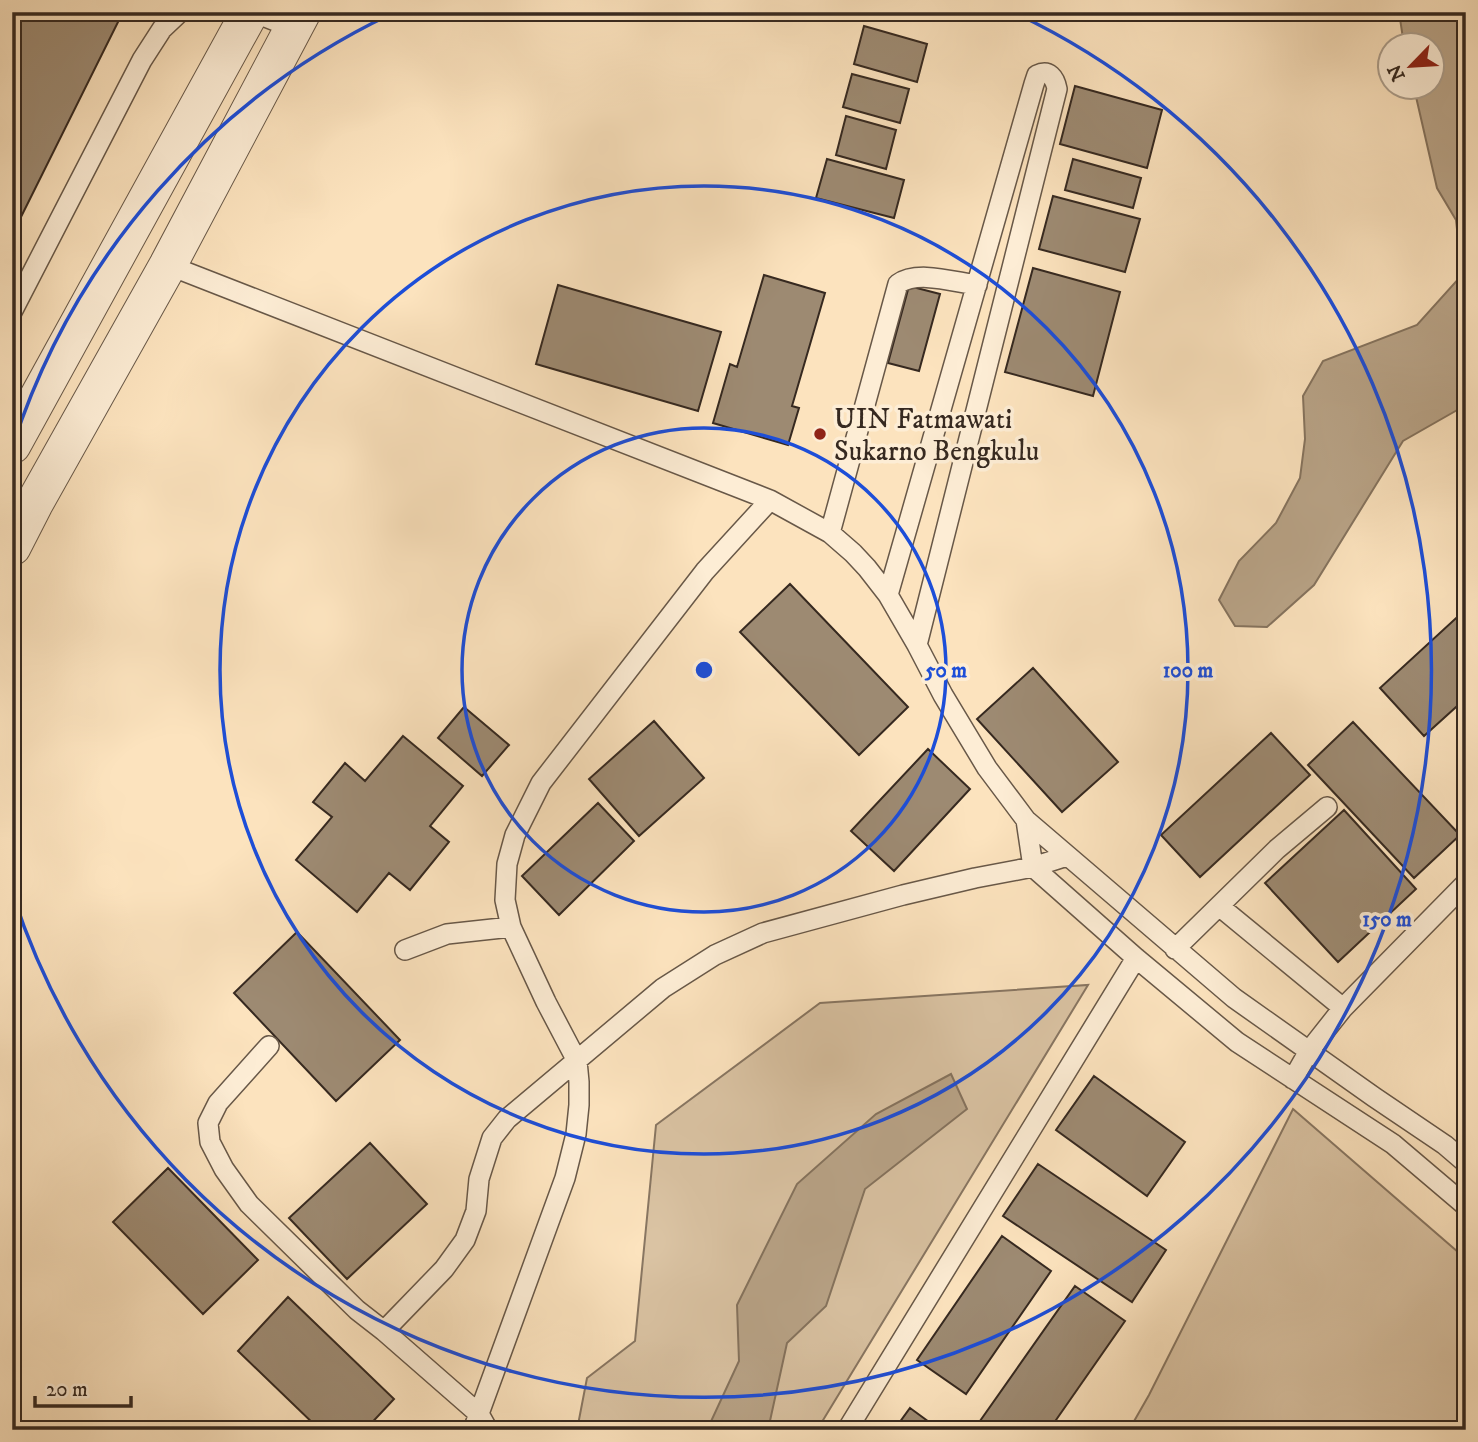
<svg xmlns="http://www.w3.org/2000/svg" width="1478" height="1442" font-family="'IM FELL DW Pica',serif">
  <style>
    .green { fill: #dac3a3; stroke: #887662; stroke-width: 2 }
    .water { fill: #b9a488; stroke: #85735e; stroke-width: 2 }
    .building { fill: #9d8a72; stroke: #362920; stroke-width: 2 }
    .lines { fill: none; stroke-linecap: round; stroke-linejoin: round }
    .service-casing { stroke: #685848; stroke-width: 22 }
    .minor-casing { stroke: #685848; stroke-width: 39 }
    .service { stroke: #fdedd5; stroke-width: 19 }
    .minor { stroke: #fdedd5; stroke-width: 37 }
    .ring { fill: none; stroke: #1d4ed8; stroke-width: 3.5 }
    .poi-dot { fill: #8f2418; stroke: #fdedd5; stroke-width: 2.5 }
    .labels { text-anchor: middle; stroke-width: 7; stroke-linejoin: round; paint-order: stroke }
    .poi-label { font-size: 28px; fill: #362920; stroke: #fdedd5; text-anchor: start }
    .centre { fill: #1d4ed8; stroke: #fdedd5; stroke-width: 3.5 }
    .ring-label { font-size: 21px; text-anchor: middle; font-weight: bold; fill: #1d4ed8; stroke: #fdedd5; stroke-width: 7; stroke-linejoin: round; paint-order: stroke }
  </style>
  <rect width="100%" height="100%" fill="#fce3be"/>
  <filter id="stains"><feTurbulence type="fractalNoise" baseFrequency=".00286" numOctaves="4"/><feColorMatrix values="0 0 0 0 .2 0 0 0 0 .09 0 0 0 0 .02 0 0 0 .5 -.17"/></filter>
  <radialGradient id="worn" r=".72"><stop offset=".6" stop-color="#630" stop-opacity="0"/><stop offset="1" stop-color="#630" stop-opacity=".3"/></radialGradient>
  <path class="green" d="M1088 985 817 1430H577L587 1378 635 1341 656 1125 820 1003Z
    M1293 1109 1466 1259V1430H1129L1149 1395Z"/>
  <path class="water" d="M1399 12H1466V405L1403 441 1314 585 1267 627 1235 626 1219 600 1239 561 1276 523 1300 478 1305 439 1303 396 1323 361 1417 325 1462 275 1456 220 1437 188 1414 88H1432V46L1404 45Z
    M951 1074 967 1109 865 1189 826 1306 787 1343 768 1430H707L739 1361 737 1305 797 1184 876 1114Z"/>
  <path class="building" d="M12 12H123L12 235Z
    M864 26 927 44 917 82 854 64Z
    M852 74 909 89 900 123 843 107Z
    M1075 86 1162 110 1147 168 1060 144Z
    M846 116 896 130 886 169 836 155Z
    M827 159 904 180 894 218 816 198Z
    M1073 159 1141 178 1133 208 1065 190Z
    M1053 196 1140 219 1125 272 1039 249Z
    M1033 268 1120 292 1093 396 1005 372Z
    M764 275 825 293 792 406 799 408 788 445 713 423 730 364 737 367Z
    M558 285 721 332 698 411 536 364Z
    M909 286 940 294 919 371 888 363Z
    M790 584 908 707 859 755 740 632Z
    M1466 609V698L1424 736 1380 688Z
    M1033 668 1118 762 1062 812 977 719Z
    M464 707 509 745 482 776 438 738Z
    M654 721 704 778 639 836 589 779Z
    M1353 722 1460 835 1414 878 1308 765Z
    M1271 733 1310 775 1200 877 1161 835Z
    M403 736 463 786 430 826 449 842 410 890 389 873 357 912 296 860 332 817 313 802 345 763 365 781Z
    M928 749 970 789 894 871 851 831Z
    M598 803 634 841 559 915 522 876Z
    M1344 810 1416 889 1338 962 1265 883Z
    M297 932 400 1040 336 1101 234 993Z
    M1094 1076 1185 1142 1147 1196 1056 1130Z
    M370 1143 427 1204 347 1279 289 1218Z
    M1038 1164 1166 1250 1132 1302 1003 1216Z
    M168 1168 258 1260 203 1314 113 1222Z
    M1002 1236 1051 1271 966 1394 917 1360Z
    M1075 1286 1125 1321 1049 1430H992L980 1421Z
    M288 1297 394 1399 365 1430H320L238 1351Z
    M910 1408 940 1430H894Z"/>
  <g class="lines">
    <defs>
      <path id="service" d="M253 12 293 28
        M168 265 770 500
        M12 312 142 60 162 29 180 12
        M830 533 898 284C917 270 954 282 977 285
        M888 595 1034 84 1037 75C1049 69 1055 78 1057 89L917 645
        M1026 820 1033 867 1136 958 1237 1042 1393 1144 1466 1206
        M1219 906 1343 1008
        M1175 949 1277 849 1327 807
        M405 950 447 934 511 927
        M269 1046 218 1103 208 1123 210 1142 224 1169 249 1204 357 1310 384 1331 444 1269 465 1240 476 1211 479 1179 492 1138 507 1119 663 988 715 955 763 933 903 895 975 878 1033 867 1067 856
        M1293 1079 1309 1051 1343 1008 1466 883
        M384 1331 479 1414 488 1430
        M473 1430 565 1178 576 1134 579 1105V1082L577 1061 546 1002 511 927 505 900 507 864 515 835 541 783 705 571 770 500 830 533 853 553 867 568 888 595 917 645 943 695 987 768 1026 820 1234 998 1374 1097 1445 1145 1466 1163
        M847 1430 1136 958"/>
      <path id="minor" d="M12 445 250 12
        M12 547 34 504 168 265 302 12"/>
    </defs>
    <use href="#service" class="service-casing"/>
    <use href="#minor" class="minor-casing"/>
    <use href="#service" class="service"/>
    <use href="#minor" class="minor"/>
  </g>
  <g class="ring">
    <circle cx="704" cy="670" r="242"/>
    <circle cx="704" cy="670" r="484"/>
    <path d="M13 445A727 727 0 0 1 391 14M1017 14A727 727 0 1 1 13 895"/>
  </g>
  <circle class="poi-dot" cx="820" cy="434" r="7"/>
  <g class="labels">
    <g class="poi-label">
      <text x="834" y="428">UIN Fatmawati<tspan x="834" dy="32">Sukarno Bengkulu</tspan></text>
    </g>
  </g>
  <circle cx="704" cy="670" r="10" class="centre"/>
  <g class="ring-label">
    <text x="946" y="677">50 m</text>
    <text x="1188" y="677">100 m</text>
    <text x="1387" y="926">150 m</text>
  </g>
  <rect width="1478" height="1442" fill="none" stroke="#fce3be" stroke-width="42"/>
  <rect x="14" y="14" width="1450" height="1414" fill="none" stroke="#362920" stroke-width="3.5"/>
  <rect x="21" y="21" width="1436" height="1400" fill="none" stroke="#362920" stroke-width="2"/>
  <g transform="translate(1411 66) rotate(245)"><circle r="33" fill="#fdedd5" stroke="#ad9f8d" stroke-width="2"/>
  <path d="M0-5L12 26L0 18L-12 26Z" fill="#8f2418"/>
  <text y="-10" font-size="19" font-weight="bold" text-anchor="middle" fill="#362920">N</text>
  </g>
  <path d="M35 1396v10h96v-10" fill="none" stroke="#362920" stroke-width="3.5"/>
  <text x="46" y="1396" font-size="21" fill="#362920" stroke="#fdedd5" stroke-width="5" paint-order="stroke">20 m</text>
  <rect width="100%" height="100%" filter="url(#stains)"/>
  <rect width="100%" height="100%" fill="url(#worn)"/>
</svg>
